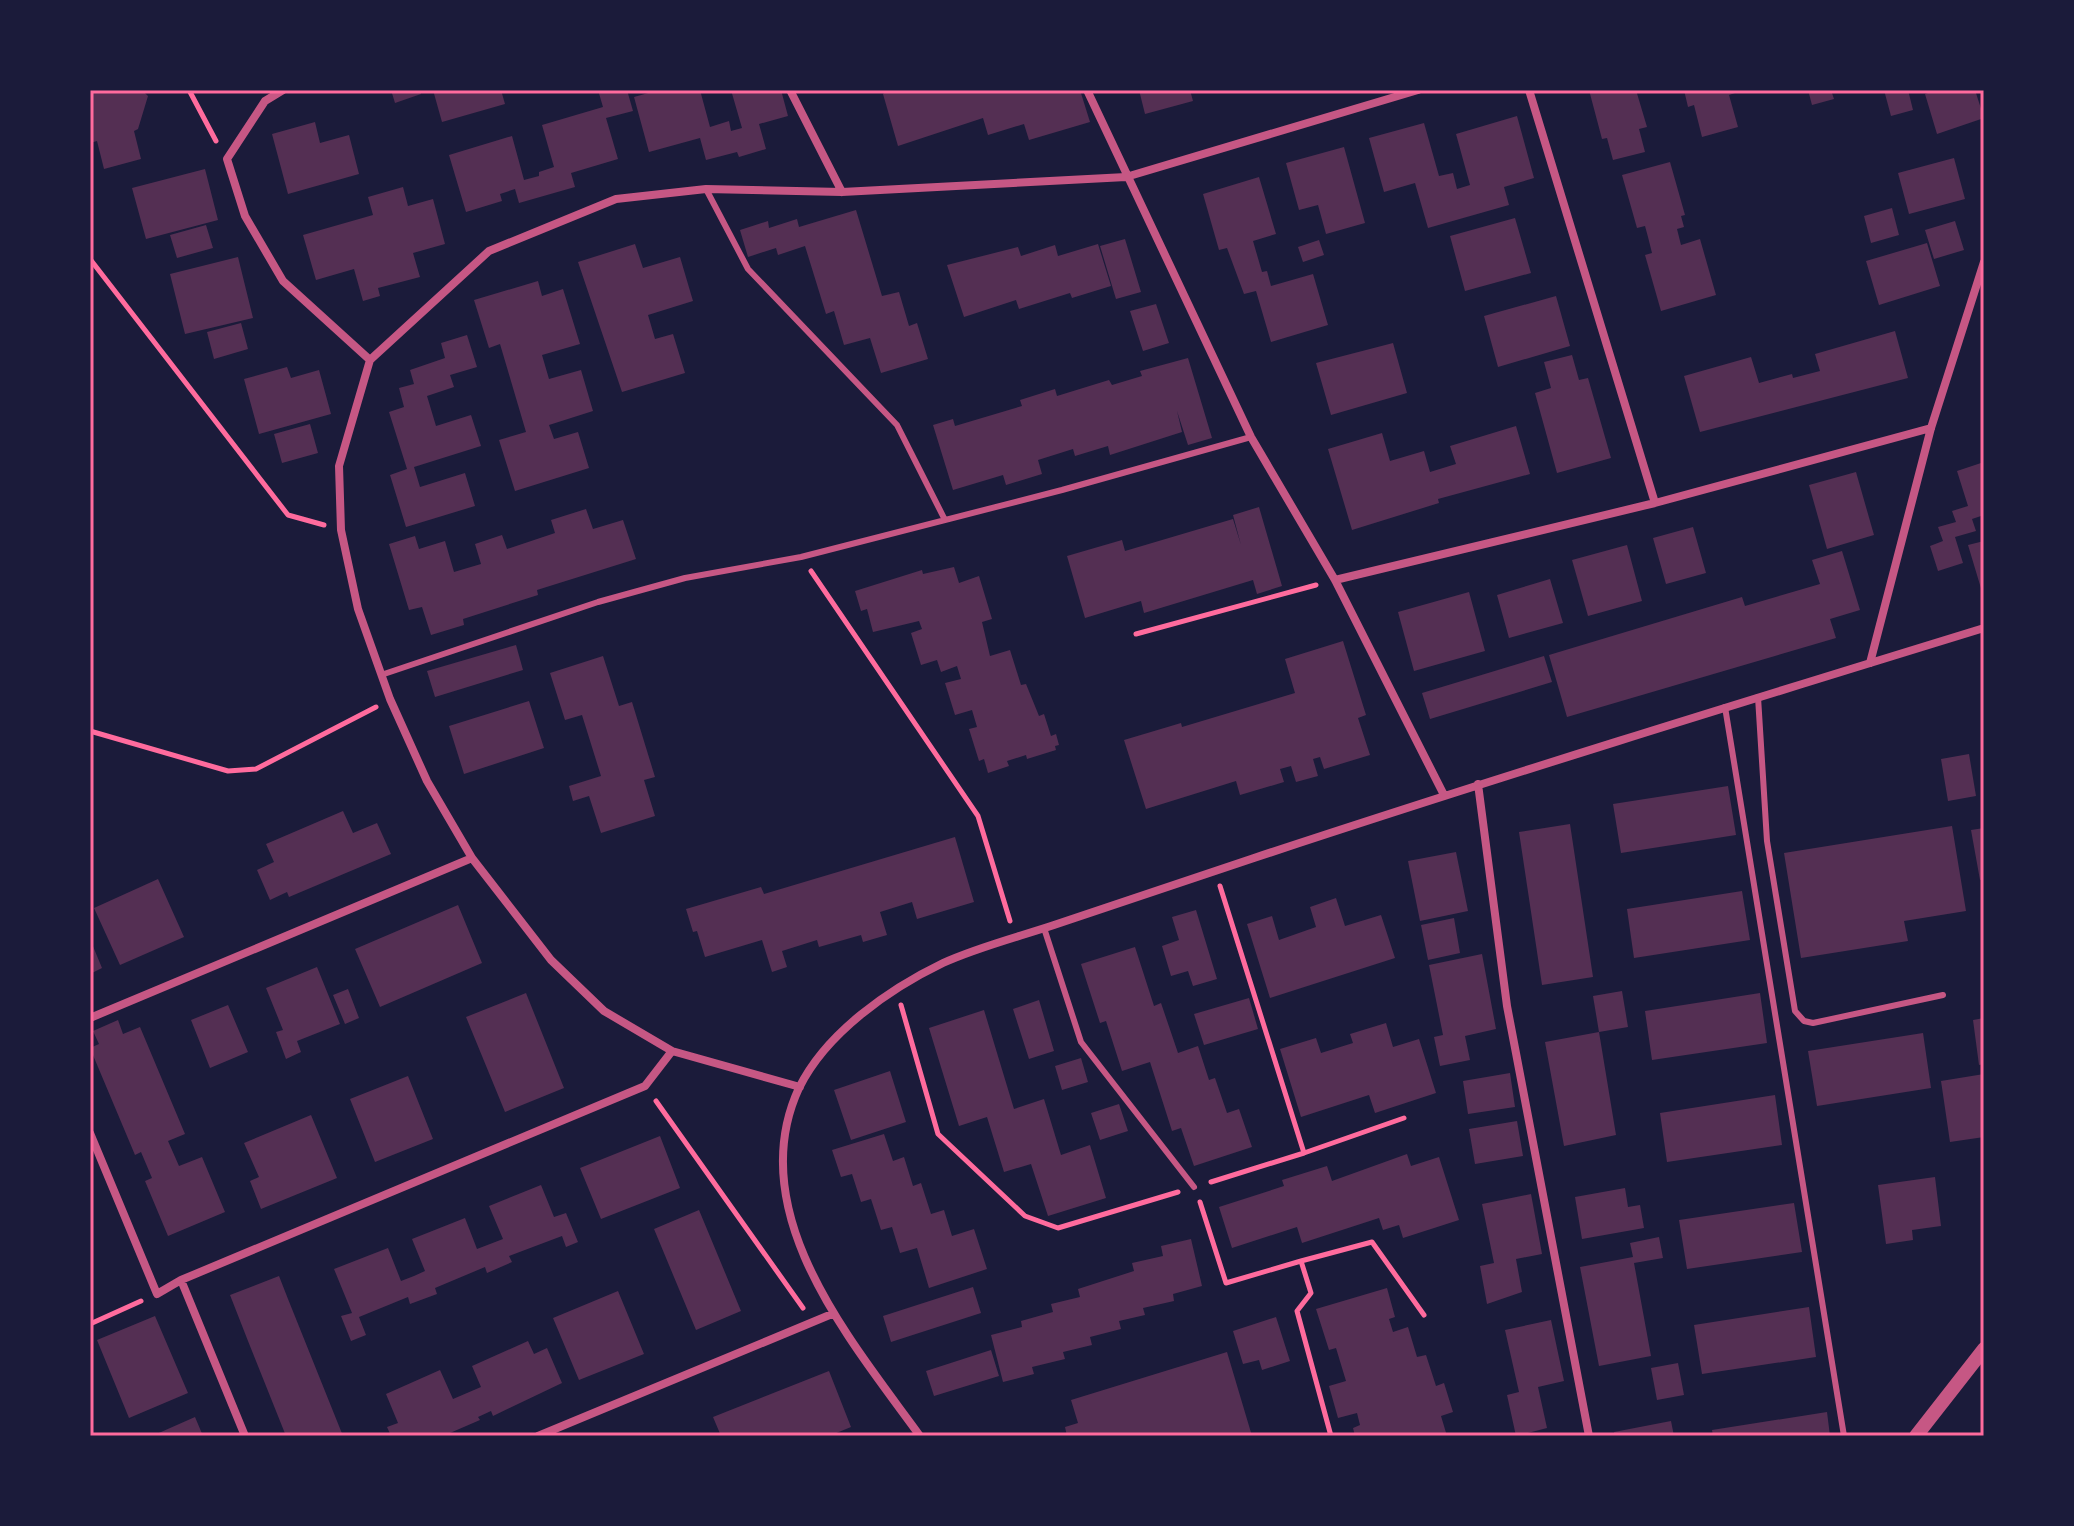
<svg xmlns="http://www.w3.org/2000/svg" width="2074" height="1526" font-family="'Noto Sans',sans-serif">
  <style>
    .building { fill: #542f53 }
    .lines { fill: none; stroke-linecap: round; stroke-linejoin: round }
    .path { stroke: #ff6b9d; stroke-width: 5 }
    .service { stroke: #c65784; stroke-width: 6 }
    .minor { stroke: #c65784; stroke-width: 8 }
    .tertiary { stroke: #c65784; stroke-width: 14 }
    .neatline { fill: none; stroke: #ff6b9d; stroke-width: 3 }
  </style>
  <rect width="100%" height="100%" fill="#1b1b3a"/>
  <path class="building" d="M90 90H142L148 96 138 129 134 131 141 159 104 169 97 141 90 143Z
    M391 90H420L421 94 395 103Z
    M433 90H501L505 104 442 122Z
    M598 90H627L633 111 606 118 618 159 571 173 575 187 519 203 515 189 500 194 502 201 466 212 449 155 512 136 524 180 539 176V172L554 167 542 125 603 107Z
    M659 90H700L710 127 729 121 731 131 742 128 731 90H781L788 116 759 124 766 149 739 157 737 152 706 160 700 138 649 152 634 97Z
    M887 90H1080L1090 122 1029 140 1024 124 988 135 983 118 898 146 883 94Z
    M1139 90H1190L1193 101 1145 114Z
    M1589 90H1636L1647 127 1639 129 1645 152 1613 160 1607 138 1602 139Z
    M1684 90H1744L1729 95 1738 127 1702 137 1694 105 1688 107Z
    M1808 90H1831L1834 99 1812 105Z
    M1884 90H1908L1913 110 1891 116Z
    M1937 90H1975L1984 118 1937 134 1925 94Z
    M1517 116 1534 178 1504 187 1509 205 1428 228 1415 183 1384 192 1369 138 1424 123 1439 176 1453 173 1457 189 1470 185 1456 134Z
    M315 122 320 143 349 135 359 174 288 194 272 134Z
    M1344 147 1365 223 1326 234 1318 205 1299 210 1286 163Z
    M1954 158 1965 199 1909 214 1898 173Z
    M1670 162 1685 215 1681 216 1684 227 1677 229 1681 245 1700 239 1716 295 1661 311 1645 255 1652 253 1648 237 1645 226 1637 228 1622 175Z
    M205 169 218 220 146 239 132 188Z
    M1259 177 1276 234 1253 241 1262 272 1267 271 1271 286 1313 274 1328 325 1271 342 1256 291 1244 294 1227 248 1219 250 1203 194Z
    M403 187 408 206 433 199 445 244 413 253 420 277 378 288 380 296 363 301 354 269 316 280 303 235 373 215 368 197Z
    M1892 208 1899 235 1871 243 1864 216Z
    M856 210 882 296 899 292 909 326 917 323 928 359 881 373 870 338 844 345 834 311 826 314 805 246 778 255 776 248 748 257 740 230 768 221 769 228 797 219 799 227Z
    M1515 218 1531 273 1465 291 1450 236Z
    M1955 221 1964 250 1934 259 1925 230Z
    M206 225 213 248 177 258 170 235Z
    M1125 239 1141 292 1116 299 1100 246Z
    M1319 240 1324 255 1303 262 1298 247Z
    M1927 243 1940 286 1879 305 1866 261Z
    M635 244 643 268 680 257 693 301 648 315 655 339 673 334 685 373 622 392 578 262Z
    M1098 244 1111 286 1072 298 1070 293 1019 309 1016 300 964 317 947 265 1018 247 1021 256 1055 245 1058 256Z
    M238 257 253 318 185 334 170 274Z
    M538 281 542 296 563 289 580 344 542 355 549 379 581 370 593 411 549 425 554 439 578 432 589 468 515 491 499 440 526 432 500 344 489 348 474 300Z
    M1556 296 1570 346 1498 367 1484 316Z
    M1156 304 1169 343 1143 351 1130 311Z
    M241 323 248 349 214 359 207 332Z
    M1895 331 1908 378 1700 432 1684 376 1751 357 1759 383 1792 374 1793 378 1820 371 1815 354Z
    M467 335 477 367 450 375 454 387 427 396 436 426 471 415 481 446 414 467 420 487 465 473 475 506 406 527 390 475 407 469 389 412 404 407 399 388 414 384 410 370 445 358 441 343Z
    M1393 343 1407 393 1331 415 1316 363Z
    M1572 355 1579 380 1588 378 1611 458 1557 473 1535 393 1551 388 1544 362Z
    M1188 358 1212 438 1188 445 1177 411 1182 432 1110 455 1108 446 1075 456 1073 449 1038 460 1042 474 1006 485 1003 475 953 490 933 425 953 419 955 426 1022 406 1020 400 1055 389 1057 396 1109 380 1112 385 1142 376 1140 371Z
    M287 367 291 378 319 370 331 414 259 434 244 379Z
    M310 424 318 453 282 463 274 434Z
    M1516 426 1530 474 1438 499 1439 503 1352 530 1328 449 1382 433 1390 461 1424 451 1430 472 1456 464 1450 446Z
    M1984 462V515L1972 519 1976 531 1955 537 1963 563 1938 571 1930 546 1943 541 1938 527 1956 522 1952 511 1968 506 1957 471Z
    M1856 472 1874 535 1827 549 1809 485Z
    M1259 507 1282 586 1257 594 1253 580 1144 613 1141 601 1085 618 1067 556 1122 540 1125 551 1233 519 1241 545 1233 515Z
    M586 509 593 529 623 520 636 559 537 590 538 595 463 619 464 625 431 635 422 607 409 610 389 544 415 536 419 549 445 541 454 572 481 564 475 544 502 535 507 549 555 533 551 520Z
    M1693 527 1706 573 1666 584 1653 538Z
    M1984 541V595H1983L1968 545Z
    M1627 545 1642 601 1588 616 1572 560Z
    M1842 551 1860 610 1830 619 1836 638 1567 717 1549 655 1742 597 1745 606 1820 584 1812 560Z
    M954 567 959 583 979 576 992 619 982 622 990 656 1010 650 1021 685 1026 684 1039 716 1044 714 1051 736 1056 734 1059 745 1055 746 1056 750 1027 759 1026 755 1007 761 1009 766 988 773 984 759 979 761 969 729 977 727 972 710 955 715 945 683 961 679 957 666 941 672 937 660 921 665 911 633 922 629 919 621 873 632 867 609 861 611 855 591 922 570 923 574Z
    M1550 579 1563 623 1509 638 1497 595Z
    M1469 592 1485 651 1414 671 1398 612Z
    M1343 641 1366 715 1358 718 1370 755 1324 769 1320 757 1313 759 1318 776 1296 782 1291 766 1280 769 1284 782 1240 795 1236 781 1146 809 1124 740 1181 723 1182 727 1295 693 1285 659Z
    M516 645 523 670 435 697 427 671Z
    M603 656 619 706 632 702 655 777 644 780 655 816 601 833 589 796 573 801 569 786 601 776 582 715 565 720 550 673Z
    M1544 656 1552 682 1430 719 1422 693Z
    M529 701 544 748 464 774 449 726Z
    M1969 754 1976 796 1948 801 1941 759Z
    M1728 786 1736 835 1621 853 1613 804Z
    M343 811 353 833 377 823 391 854 289 897 287 892 270 900 257 870 274 862 266 844Z
    M1570 824 1593 977 1542 985 1519 832Z
    M1952 826 1966 911 1904 921 1908 941 1801 958 1784 853Z
    M1984 828V879L1980 880 1971 830Z
    M955 837 974 902 917 919 912 902 880 912 887 935 863 942 861 935 819 947 817 940 782 951 787 967 772 972 762 940 705 957 697 931 693 932 686 909 761 887 764 894Z
    M1456 852 1468 911 1420 921 1408 861Z
    M158 879 184 937 120 965 94 908Z
    M1742 891 1750 940 1634 958 1627 909Z
    M1336 898 1345 926 1381 915 1395 958 1270 998 1247 924 1272 916 1279 940 1316 927 1310 907Z
    M458 905 482 963 380 1007 355 949Z
    M1196 910 1217 979 1193 986 1188 971 1171 976 1162 946 1179 940 1172 917Z
    M1454 918 1460 953 1428 960 1421 925Z
    M90 939 102 968 90 974Z
    M1135 947 1154 1006 1161 1003 1178 1053 1198 1046 1209 1080 1215 1078 1227 1113 1239 1109 1252 1147 1194 1166 1181 1128 1172 1131 1150 1062 1122 1071 1106 1021 1100 1023 1081 964Z
    M1482 954 1496 1029 1465 1036 1470 1060 1440 1066 1434 1037 1443 1035 1429 965Z
    M317 967 340 1024 297 1041 301 1052 286 1059 276 1032 283 1030 266 988Z
    M348 989 359 1018 345 1024 333 995Z
    M1622 991 1628 1027 1599 1032 1593 996Z
    M526 993 564 1088 505 1112 466 1017Z
    M1760 993 1767 1043 1652 1060 1645 1011Z
    M1249 998 1258 1029 1204 1045 1194 1014Z
    M1039 1000 1054 1051 1029 1059 1013 1009Z
    M228 1005 248 1052 210 1068 191 1020Z
    M984 1010 1014 1109 1044 1099 1061 1155 1090 1145 1106 1198 1048 1216 1031 1164 1004 1172 987 1117 959 1126 929 1028Z
    M1984 1018V1064L1979 1065 1973 1020Z
    M118 1020 123 1034 140 1027 185 1134 168 1141 179 1166 202 1157 225 1212 168 1236 145 1181 152 1178 141 1152 135 1155 90 1048 99 1044 93 1031Z
    M1386 1023 1393 1047 1419 1039 1436 1093 1375 1113 1369 1095 1301 1117 1280 1049 1316 1038 1321 1053 1353 1043 1350 1034Z
    M1599 1032 1616 1135 1564 1146 1545 1042Z
    M1923 1033 1931 1088 1817 1106 1808 1051Z
    M1081 1058 1088 1082 1062 1090 1055 1066Z
    M890 1071 906 1122 851 1140 834 1090Z
    M1510 1073 1515 1107 1468 1114 1463 1081Z
    M1984 1074V1137L1950 1142 1941 1081Z
    M408 1076 433 1139 375 1162 350 1099Z
    M1775 1095 1782 1145 1667 1162 1660 1113Z
    M1119 1104 1128 1131 1100 1140 1091 1113Z
    M311 1115 337 1178 261 1209 250 1181 259 1177 244 1143Z
    M1517 1121 1523 1156 1475 1164 1469 1129Z
    M884 1134 893 1161 904 1157 913 1186 921 1183 931 1214 944 1210 952 1236 974 1229 987 1269 929 1288 917 1248 900 1253 892 1227 881 1230 871 1199 861 1202 852 1174 841 1177 832 1150Z
    M660 1136 680 1188 601 1219 580 1168Z
    M1407 1154 1411 1166 1439 1157 1459 1220 1403 1238 1399 1225 1383 1230 1379 1218 1302 1243 1297 1227 1232 1248 1219 1207 1284 1186 1282 1180 1327 1166 1332 1181Z
    M1935 1177 1941 1226 1912 1230 1913 1240 1886 1244 1878 1185Z
    M541 1185 554 1217 566 1213 578 1242 566 1247 562 1236 509 1256 512 1262 487 1273 485 1267 435 1288 437 1294 410 1304 408 1297 359 1317 366 1335 351 1341 341 1316 352 1313 334 1269 388 1248 401 1281 414 1276 425 1271 412 1239 465 1218 477 1249 503 1239 489 1206Z
    M1625 1188 1628 1207 1640 1205 1644 1228 1582 1239 1575 1197Z
    M1531 1194 1542 1254 1516 1259 1522 1292 1487 1304 1480 1266 1494 1263 1482 1204Z
    M1794 1203 1802 1252 1687 1269 1679 1220Z
    M699 1210 741 1311 696 1330 654 1229Z
    M1659 1237 1663 1258 1634 1263 1651 1356 1599 1366 1580 1267 1633 1257 1630 1243Z
    M1191 1239 1202 1286 1173 1294 1174 1301 1143 1308 1145 1315 1119 1321 1121 1329 1090 1337 1092 1345 1063 1352 1065 1359 1032 1367 1034 1374 1003 1382 991 1335 1022 1327 1021 1321 1053 1312 1051 1304 1080 1297 1078 1289 1134 1271 1132 1263 1163 1256 1161 1246Z
    M279 1276 288 1299 343 1436H286L248 1341 230 1295Z
    M973 1287 981 1313 891 1342 883 1316Z
    M1387 1288 1395 1317 1389 1319 1393 1332 1408 1327 1417 1357 1426 1355 1436 1386 1444 1383 1453 1412 1441 1416 1447 1436H1355L1353 1428 1360 1425 1357 1413 1338 1418 1329 1386 1346 1381 1336 1348 1329 1350 1316 1309Z
    M618 1291 644 1354 579 1380 553 1318Z
    M1809 1307 1816 1357 1702 1374 1694 1325Z
    M155 1316 188 1393 129 1418 97 1340Z
    M1276 1317 1290 1361 1262 1370 1259 1360 1243 1364 1233 1331Z
    M1551 1320 1564 1381 1538 1387 1547 1428 1516 1436 1507 1395 1519 1392 1505 1330Z
    M528 1341 534 1354 547 1348 562 1383 493 1416 491 1411 478 1417 480 1420 443 1436H391L387 1427 398 1423 386 1394 440 1370 453 1399 481 1387 472 1366Z
    M991 1350 999 1376 934 1396 926 1371Z
    M1227 1352 1252 1436H1067L1065 1427 1078 1423 1071 1400Z
    M1678 1363 1684 1395 1657 1400 1651 1368Z
    M829 1371 851 1427 829 1436H721L713 1417Z
    M1827 1412 1830 1436H1713L1712 1430Z
    M195 1417 203 1436H152Z
    M1671 1421 1674 1436H1615L1614 1432Z"/>
  <g class="lines">
    <path class="path" d="M189 90 216 141
      M90 259 288 515 324 525
      M811 571 978 816 1010 921
      M1136 634 1316 585
      M90 731 228 771 256 769 376 707
      M901 1005 938 1134 1025 1216 1058 1228 1178 1192
      M656 1101 803 1308
      M1304 1153 1404 1118
      M1211 1182 1304 1153 1220 886
      M1200 1202 1226 1283 1301 1261
      M90 1324 141 1301
      M1331 1436 1297 1311 1311 1293 1301 1261 1372 1242 1424 1315"/>
    <path class="service" d="M706 189 748 269 897 425 945 520
      M381 675 598 602 685 578 801 557 1062 490 1251 437
      M1758 697 1767 841 1795 1011 1804 1021 1813 1023 1943 995
      M1725 707 1844 1436
      M1044 928 1081 1042 1194 1187"/>
    <path class="minor" d="M283 90 265 101 227 159 245 216 283 281 370 360
      M790 90 842 192
      M1087 90 1251 437 1335 580 1444 795
      M1529 90 1655 503
      M1335 580 1655 503 1931 428
      M1870 663 1931 428 1984 262
      M1478 784 1507 1006 1589 1436
      M90 1018 472 858
      M800 1087 672 1051 604 1011 551 960 472 858 427 781 390 699 358 609 341 530 339 466 370 360 489 251 616 199 706 189 842 192 1126 177 1418 90
      M90 1133 157 1294 181 1280 645 1086 672 1051
      M181 1280 245 1436
      M538 1436 832 1314
      M920 1436C852 1342 741 1213 799 1088 826 1033 889 989 943 963 978 947 1018 937 1054 925 1121 903 1187 880 1254 858 1496 778 1740 703 1984 628"/>
    <path class="tertiary" d="M1916 1436 1984 1349"/>
  </g>
  <rect width="2074" height="1526" fill="none" stroke="#1b1b3a" stroke-width="184"/>
  <rect x="92" y="92" width="1890" height="1342" class="neatline"/>
</svg>
